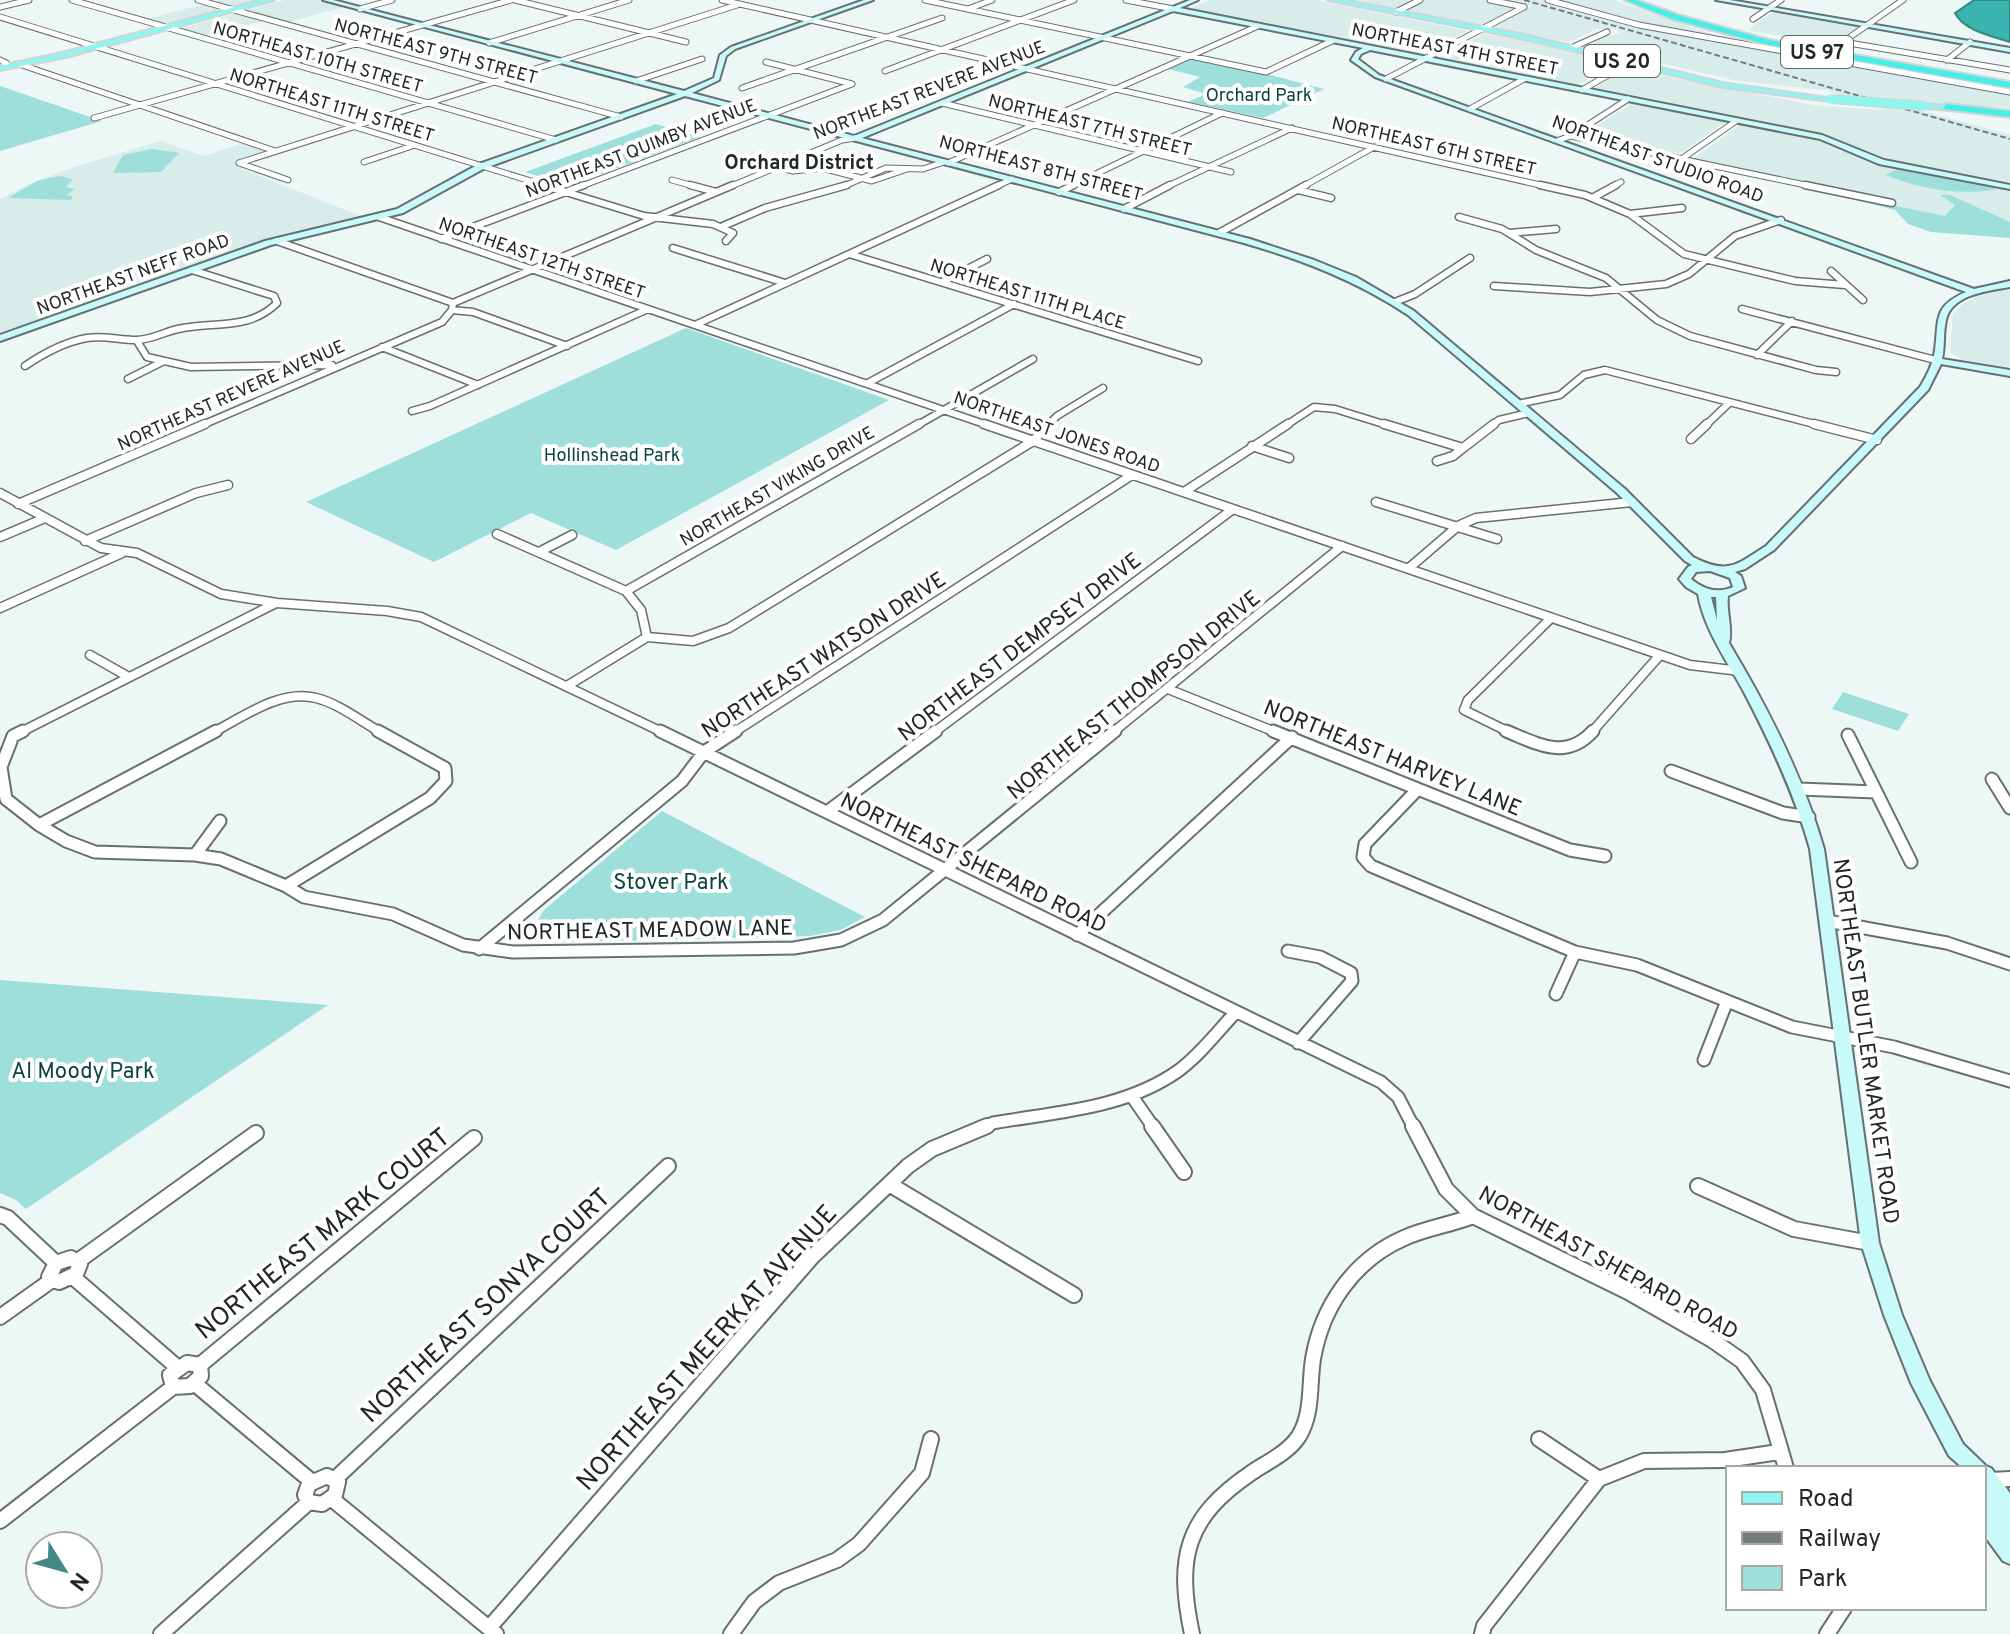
<svg xmlns="http://www.w3.org/2000/svg" width="2010" height="1634" font-family="Overpass,sans-serif">
  <style>
    .built { fill: #d8ecea }
    .green { fill: #9fdfdb }
    .water { fill: #3bb3ae; stroke: #348985; stroke-width: 2 }
    .lines { fill: none; stroke-linecap: round; stroke-linejoin: round }
    .street-far4-casing { stroke: #677070; stroke-width: 7 }
    .street-far3-casing { stroke: #677070; stroke-width: 9 }
    .street-far2-casing { stroke: #677070; stroke-width: 11 }
    .street-far1-casing { stroke: #677070; stroke-width: 15 }
    .street-casing { stroke: #677070; stroke-width: 18 }
    .secondary-casing { stroke: #677070; stroke-width: 4 }
    .primary-casing { stroke: #d3d4d4; stroke-width: 4 }
    .highway-casing { stroke: #d3d4d4; stroke-width: 4 }
    .street-far4 { stroke: #fff; stroke-width: 5 }
    .street-far3 { stroke: #fff; stroke-width: 6 }
    .street-far2 { stroke: #fff; stroke-width: 8 }
    .street-far1 { stroke: #fff; stroke-width: 11 }
    .street { stroke: #fff; stroke-width: 14 }
    .secondary { fill: #c7faf8; fill-rule: evenodd }
    .primary { fill: #8ff5f1; fill-rule: evenodd }
    .highway { fill: #45eee7; fill-rule: evenodd }
    .rail { stroke: #757b7b; stroke-width: 2; stroke-dasharray: 6 3; stroke-linecap: butt }
    .primary-bridge-casing { stroke: #d3d4d4; stroke-width: 10; stroke-linecap: butt }
    .primary-bridge { stroke: #8ff5f1; stroke-width: 8 }
    .labels { text-anchor: middle; stroke-width: 8; stroke-linejoin: round; paint-order: stroke }
    .far-street-label { font-size: 18px; fill: #232626; stroke: #fff }
    .far-park-label { font-size: 18px; fill: #0c4240; stroke: #fff }
    .shield { fill: #fff; stroke: #656767; stroke-width: 2 }
    .shield-label { font-size: 20px; font-weight: bold; fill: #232626 }
    .far-neighbourhood-label { font-size: 20px; font-weight: bold; fill: #232626; stroke: #fff }
    .street-label { font-size: 22px; fill: #232626; stroke: #fff }
    .park-label { font-size: 22px; fill: #0c4240; stroke: #fff }
    .near-street-label { font-size: 26px; fill: #232626; stroke: #fff }
  </style>
  <rect width="100%" height="100%" fill="#ecf7f6"/>
  <path class="built" d="M221 0H261L165 25 146 19Z
    M285 0H318L344 7 278 25 263 21 204 36 180 29Z
    M1209 0H1315L1468 31 1419 55 1187 10Z
    M1351 0H1613L1717 36 2010 90V108L1887 101 2010 135V183L1902 164 1827 136 1593 89 1626 69 1819 106 1886 110 1825 90 1738 81 1590 47 1602 37 1621 33 1614 29H1596L1569 42 1494 27 1533 6 1526 4 1484 25Z
    M1774 11 1859 26 1832 45 1748 30Z
    M1483 34 1521 40 1615 64 1576 86 1438 58Z
    M1633 103 1723 121 1725 122 1677 156 1582 135Z
    M1741 124 1821 139 1869 161 1895 168 2010 191V229L1895 206 1899 202 1693 159Z
    M161 141 204 156 243 143 269 152 237 167 363 217 281 235 0 333V199L29 184 80 165Z
    M2010 289V367L1963 360 1950 352 1953 314 1964 303 1982 295Z"/>
  <path class="green" d="M1190 59 1256 71 1324 89 1263 118 1188 102 1206 94 1183 87 1200 77 1168 69Z
    M0 86 102 121 0 151Z
    M656 124 700 137 569 186 525 172Z
    M152 149 179 153 161 172 113 173 123 155Z
    M1897 169 1985 184 1994 186V190C1955 195 1921 189 1885 175Z
    M59 176 73 179 66 187 75 189 66 195 73 196 71 200 8 198 37 181Z
    M1813 189 1945 216 1955 205 1940 195H1950L2010 222V238L1931 232 1908 224 1895 210Z
    M686 328 889 400 616 550 531 513 434 562 306 502Z
    M1843 692 1909 714 1898 731 1832 709Z
    M662 811 865 917 840 930 810 936 564 942C550 941 538 938 536 923L544 910Z
    M0 980 328 1005 26 1209 16 1200 0 1193Z"/>
  <path class="water" d="M1974 0H2010V42C1991 36 1963 30 1955 13Z"/>
  <g class="lines">
    <defs>
      <path id="street-far4" d="M72 0 556 140
        M198 0 621 117
        M515 0 686 42
        M722 0 1549 187
        M925 0 1266 72 1332 41
        M1126 0 1173 9
        M1490 0 1524 7
        M1548 0 1639 25 2010 92
        M0 7 29 0
        M360 9 392 0
        M968 9 992 0
        M1396 12 1420 0
        M0 17 550 187
        M1753 19 1781 0
        M1843 42 2010 70
        M1843 42 1903 0
        M489 43 629 0
        M1571 48 1607 32
        M0 60 6 63
        M1947 60 1970 42
        M766 62 852 84
        M19 64 275 151
        M885 71 1074 0
        M1386 79 1524 7
        M636 81 702 59
        M742 88 942 18
        M1582 90 1629 63
        M942 103 1231 172
        M1470 109 1524 79
        M94 118 511 0
        M1571 136 1815 187
        M1559 140 1571 136 1628 99
        M733 157 793 171 822 168 872 181 907 169
        M1680 160 1736 121
        M364 162 412 146
        M239 163 737 5
        M239 163 288 180
        M948 163 1258 26
        M672 180 697 187
        M579 187 852 84
        M729 187 842 140 855 138
        M842 187 886 168 923 169 944 162
        M995 187 1012 179
        M1069 187 1222 113
        M1166 187 1292 128
        M1302 187 1374 147
        M1612 187 1621 182"/>
      <path id="street-far3" d="M543 185 644 216 713 224 733 233 726 241
        M690 185 716 192
        M1540 185 1585 195 1630 214 1684 254 1795 281 1845 285
        M1805 185 1892 203
        M1298 190 1331 198
        M1059 192 1074 185
        M1594 197 1616 185
        M1124 209 1170 185
        M1630 214 1682 208
        M379 217 990 426
        M1459 217 1502 229 1536 250 1606 278 1657 320 1690 336 1816 370 1836 372
        M723 226 765 208 847 185
        M1219 233 1306 185
        M1509 233 1556 229
        M441 239 584 185
        M277 241 453 303 452 310 473 312 567 346
        M673 248 785 283
        M849 254 1198 361
        M1831 271 1863 300
        M942 282 987 259
        M1494 286 1590 292 1666 284 1689 274 1735 236 1781 220
        M1395 302 1415 294 1470 258
        M453 303 733 185
        M1742 309 1939 361
        M695 325 999 185
        M137 341 147 357 191 367 332 365
        M382 347 478 385
        M1757 355 1792 321
        M25 366C44 353 64 342 87 338 103 335 119 340 136 340 151 340 164 332 178 329 213 321 249 331 277 303L274 296 192 270
        M128 379 162 362
        M868 383 1014 304
        M1518 404 1560 395 1584 375 1605 370 1822 426
        M412 411 430 406 648 309
        M200 426 442 322 452 310
        M916 426 1033 359
        M1047 426 1057 416 1103 388
        M1285 426 1314 407 1335 409 1390 426
        M1491 426 1499 420 1529 413
        M1705 426 1728 404"/>
      <path id="street-far2" d="M984 424 1690 665 1740 671
        M1384 424 1463 448 1494 424
        M1814 424 1877 440
        M1691 439 1707 424
        M1252 446 1289 458
        M1437 461 1453 456 1463 448
        M1184 492 1288 424
        M0 493 101 548 137 553 221 594 277 603 387 611 421 617 664 733
        M1376 502 1497 539
        M18 504 205 424
        M497 534 626 591 641 610 647 637
        M0 537 45 518
        M85 541 196 493 228 485
        M539 552 572 535
        M1409 568 1458 526 1476 518 1632 502
        M626 591 919 424
        M0 608 122 553
        M90 655 127 676
        M567 686 647 637 693 641 729 628 1033 441 1049 424
        M1168 689 1278 733
        M19 733 276 603
        M212 733C243 717 280 689 316 698 338 703 362 722 382 733
        M733 733 1132 475
        M933 733 1233 509
        M1112 733 1342 546
        M1511 733 1464 710 1468 700 1551 618
        M1591 733 1660 655"/>
      <path id="street-far1" d="M23 731 13 736 1 767 6 799 39 825 66 841 95 852 195 855 221 859 286 886 304 897 393 914 463 945 513 952 794 948 841 940 883 920 1115 731
        M660 731 1381 1082 1398 1097 1414 1128
        M1273 731 1570 850 1605 856
        M1506 731C1538 744 1566 761 1593 731
        M1848 735 1911 862
        M1671 771 1783 813 1809 817
        M1992 779 2010 808
        M1418 789 1365 844 1363 857 1371 866 1575 952 1637 965 1792 1027 1894 1047 2010 1081
        M1799 789 1876 792
        M827 812 936 731
        M39 825 216 731
        M195 855 220 821
        M286 886 430 798 446 781 445 768 378 731
        M1827 921 1947 943 2010 964
        M1077 935 1292 737
        M479 949 682 781 704 752 736 731
        M1288 951 1320 957 1351 973 1352 981 1298 1043
        M1556 994 1575 952
        M1704 1060 1727 1001
        M1131 1095 1154 1128
        M982 1128 993 1123C1056 1112 1124 1109 1178 1071 1200 1055 1217 1032 1235 1013"/>
      <path id="street" d="M1152 1126 1184 1172
        M1413 1126 1446 1189 1473 1216 1628 1292 1712 1340 1742 1361 1763 1390 1786 1468
        M889 1184 1074 1295
        M1698 1186 1794 1229 1870 1243
        M0 1215 8 1218 56 1263
        M71 1258 80 1264 76 1274 59 1282 49 1277 56 1263Z
        M78 1261 256 1133
        M73 1277 177 1367
        M0 1317 52 1280
        M187 1363 200 1365 201 1376 190 1386 173 1387 170 1375Z
        M200 1365 474 1138
        M194 1383 311 1481
        M1539 1439 1599 1479
        M327 1476 338 1482 335 1495 322 1504 309 1502 305 1495 309 1484Z
        M335 1479 668 1166
        M1991 1480 2010 1479
        M332 1499 496 1634
        M0 1521 173 1387
        M489 1628 812 1257 908 1166 932 1149 987 1126
        M161 1634 309 1502
        M731 1634 754 1602 779 1583 837 1560 859 1544 922 1473 931 1439
        M1192 1634C1176 1558 1185 1518 1251 1473 1267 1462 1288 1453 1299 1436 1313 1413 1309 1384 1313 1359 1322 1306 1354 1260 1404 1238 1426 1228 1450 1225 1473 1216
        M1482 1634 1484 1626 1599 1479 1644 1461 1725 1460 1779 1452
        M1827 1634 1844 1608"/>
      <path id="secondary" d="M323 0H333L684 91 714 78 720 55 731 47 864 0H873L735 49 726 56 719 80 692 93 854 136 1190 0H1198L1180 8 1822 135 1884 160 2010 185V189L1879 164 1820 139 1370 50 1361 54 1358 59 1379 75 1974 289 2010 281V287C1988 291 1952 294 1946 320 1943 333 1945 346 1942 359L2010 370V376L1941 364 1928 390 1774 550 1745 569 1735 572 1741 576 1745 588 1728 596C1726 612 1733 628 1729 643 1768 708 1803 776 1824 849L1879 1243 1902 1315 1930 1381 1963 1444 1986 1466 1991 1468 2010 1493V1564L2003 1561 1984 1535V1468H1963L1949 1456 1911 1383 1884 1315 1861 1243 1810 849C1795 795 1771 744 1745 694 1728 662 1704 630 1698 594L1686 587 1679 579 1688 567 1692 565 1685 561 1617 493 1408 315C1357 281 1302 260 1244 243L685 96 485 168 403 213 271 245 0 341V335L265 241 397 209 479 164 677 94ZM1173 11 1363 48 1356 52 1351 60 1375 77 1966 292C1933 306 1939 319 1935 350 1933 364 1927 375 1920 387L1766 546C1736 565 1728 575 1693 557L1625 489 1414 311 1356 277 1314 260 1250 239 862 138ZM1710 571 1730 578 1733 587C1717 594 1703 589 1691 579L1696 572ZM1711 597H1716L1717 620Z
        M1716 0H1730L2010 48V52Z"/>
      <path id="primary" d="M262 0H274L66 57 0 70V66L62 53Z
        M1328 0H1343L1525 35 1723 83 1834 99 1830 101 1723 87 1525 39Z
        M1922 104 1964 107 1968 109 1964 111 1925 108Z"/>
      <path id="highway" d="M1625 0H1636L1678 15 1769 40 2010 82V88L1769 45 1672 19Z
        M1946 104 2010 111V117L1943 109Z"/>
    </defs>
    <use href="#street-far4" class="street-far4-casing"/>
    <use href="#street-far3" class="street-far3-casing"/>
    <use href="#street-far2" class="street-far2-casing"/>
    <use href="#street-far1" class="street-far1-casing"/>
    <use href="#street" class="street-casing"/>
    <use href="#secondary" class="secondary-casing"/>
    <use href="#primary" class="primary-casing"/>
    <use href="#highway" class="highway-casing"/>
    <use href="#street-far4" class="street-far4"/>
    <use href="#street-far3" class="street-far3"/>
    <use href="#street-far2" class="street-far2"/>
    <use href="#street-far1" class="street-far1"/>
    <use href="#street" class="street"/>
    <use href="#secondary" class="secondary"/>
    <use href="#primary" class="primary"/>
    <use href="#highway" class="highway"/>
    <path class="rail" d="M1524 0 2010 139"/>
    <defs>
      <path id="primary-bridge" d="M1830 99 1925 106"/>
    </defs>
    <use href="#primary-bridge" class="primary-bridge-casing"/>
    <use href="#primary-bridge" class="primary-bridge"/>
  </g>
  <g class="labels">
    <g class="far-street-label">
      <text transform="translate(1455 49) rotate(11)" y="6">NORTHEAST 4TH STREET</text>
      <text transform="translate(436 51) rotate(15)" y="6">NORTHEAST 9TH STREET</text>
      <text transform="translate(318 57) rotate(16)" y="6">NORTHEAST 10TH STREET</text>
      <text transform="translate(929 90) rotate(-21)" y="6">NORTHEAST REVERE AVENUE</text>
      <text transform="translate(332 105) rotate(17)" y="6">NORTHEAST 11TH STREET</text>
      <text transform="translate(1090 125) rotate(14)" y="6">NORTHEAST 7TH STREET</text>
      <text transform="translate(1434 146) rotate(13)" y="6">NORTHEAST 6TH STREET</text>
      <text transform="translate(641 148) rotate(-21)" y="6">NORTHEAST QUIMBY AVENUE</text>
      <text transform="translate(1658 159) rotate(20)" y="6">NORTHEAST STUDIO ROAD</text>
      <text transform="translate(1041 168) rotate(15)" y="6">NORTHEAST 8TH STREET</text>
      <text transform="translate(542 258) rotate(19)" y="6">NORTHEAST 12TH STREET</text>
      <text transform="translate(133 274) rotate(-20)" y="6">NORTHEAST NEFF ROAD</text>
      <text transform="translate(1028 294) rotate(17)" y="6">NORTHEAST 11TH PLACE</text>
      <text transform="translate(231 395) rotate(-24)" y="6">NORTHEAST REVERE AVENUE</text>
      <text transform="translate(1057 432) rotate(19)" y="6">NORTHEAST JONES ROAD</text>
      <text transform="translate(777 486) rotate(-30)" y="6">NORTHEAST VIKING DRIVE</text>
    </g>
    <g class="far-park-label">
      <text x="1259" y="101">Orchard Park</text>
      <text x="612" y="461">Hollinshead Park</text>
    </g>
    <g class="shield">
      <rect x="1781" y="36" width="72" height="32" rx="6"/>
      <rect x="1584" y="45" width="76" height="32" rx="6"/>
    </g>
    <g class="shield-label">
      <text x="1817" y="59">US 97</text>
      <text x="1622" y="68">US 20</text>
    </g>
    <g class="far-neighbourhood-label">
      <text x="799" y="169">Orchard District</text>
    </g>
    <g class="street-label">
      <text transform="translate(1019 646) rotate(-37)" y="8">NORTHEAST DEMPSEY DRIVE</text>
      <text transform="translate(823 654) rotate(-33)" y="8">NORTHEAST WATSON DRIVE</text>
      <text transform="translate(1133 694) rotate(-39)" y="8">NORTHEAST THOMPSON DRIVE</text>
      <text transform="translate(1393 757) rotate(22)" y="8">NORTHEAST HARVEY LANE</text>
      <text transform="translate(974 862) rotate(26)" y="8">NORTHEAST SHEPARD ROAD</text>
      <text transform="translate(650 929) rotate(-1)" y="8">NORTHEAST MEADOW LANE</text>
      <text transform="translate(1867 1041) rotate(82)" y="8">NORTHEAST BUTLER MARKET ROAD</text>
      <text transform="translate(1609 1262) rotate(29)" y="8">NORTHEAST SHEPARD ROAD</text>
    </g>
    <g class="park-label">
      <text x="671" y="889">Stover Park</text>
      <text x="83" y="1078">Al Moody Park</text>
    </g>
    <g class="near-street-label">
      <text transform="translate(322 1233) rotate(-39)" y="9">NORTHEAST MARK COURT</text>
      <text transform="translate(485 1305) rotate(-43)" y="9">NORTHEAST SONYA COURT</text>
      <text transform="translate(706 1347) rotate(-48)" y="9">NORTHEAST MEERKAT AVENUE</text>
    </g>
  </g>
  <rect x="1726" y="1466" width="260" height="144" fill="#ffffff" stroke="#a7a8a8" stroke-width="2"/>
  <rect x="1742" y="1492" width="40" height="12" fill="#8ff5f1" stroke="#a7a8a8" stroke-width="2"/>
  <text x="1798" y="1506" font-size="24" fill="#232626">Road</text>
  <rect x="1742" y="1532" width="40" height="12" fill="#757b7b" stroke="#a7a8a8" stroke-width="2"/>
  <text x="1798" y="1546" font-size="24" fill="#232626">Railway</text>
  <rect x="1742" y="1566" width="40" height="24" fill="#9fdfdb" stroke="#a7a8a8" stroke-width="2"/>
  <text x="1798" y="1586" font-size="24" fill="#232626">Park</text>
  <g transform="translate(64 1570) rotate(127)"><circle r="38" fill="#ffffff" stroke="#a7a8a8" stroke-width="2"/>
  <path d="M0-6L14 30L0 20L-14 30Z" fill="#428986"/>
  <text y="-12" font-size="22" font-weight="bold" text-anchor="middle" fill="#232626">N</text>
  </g>
</svg>
